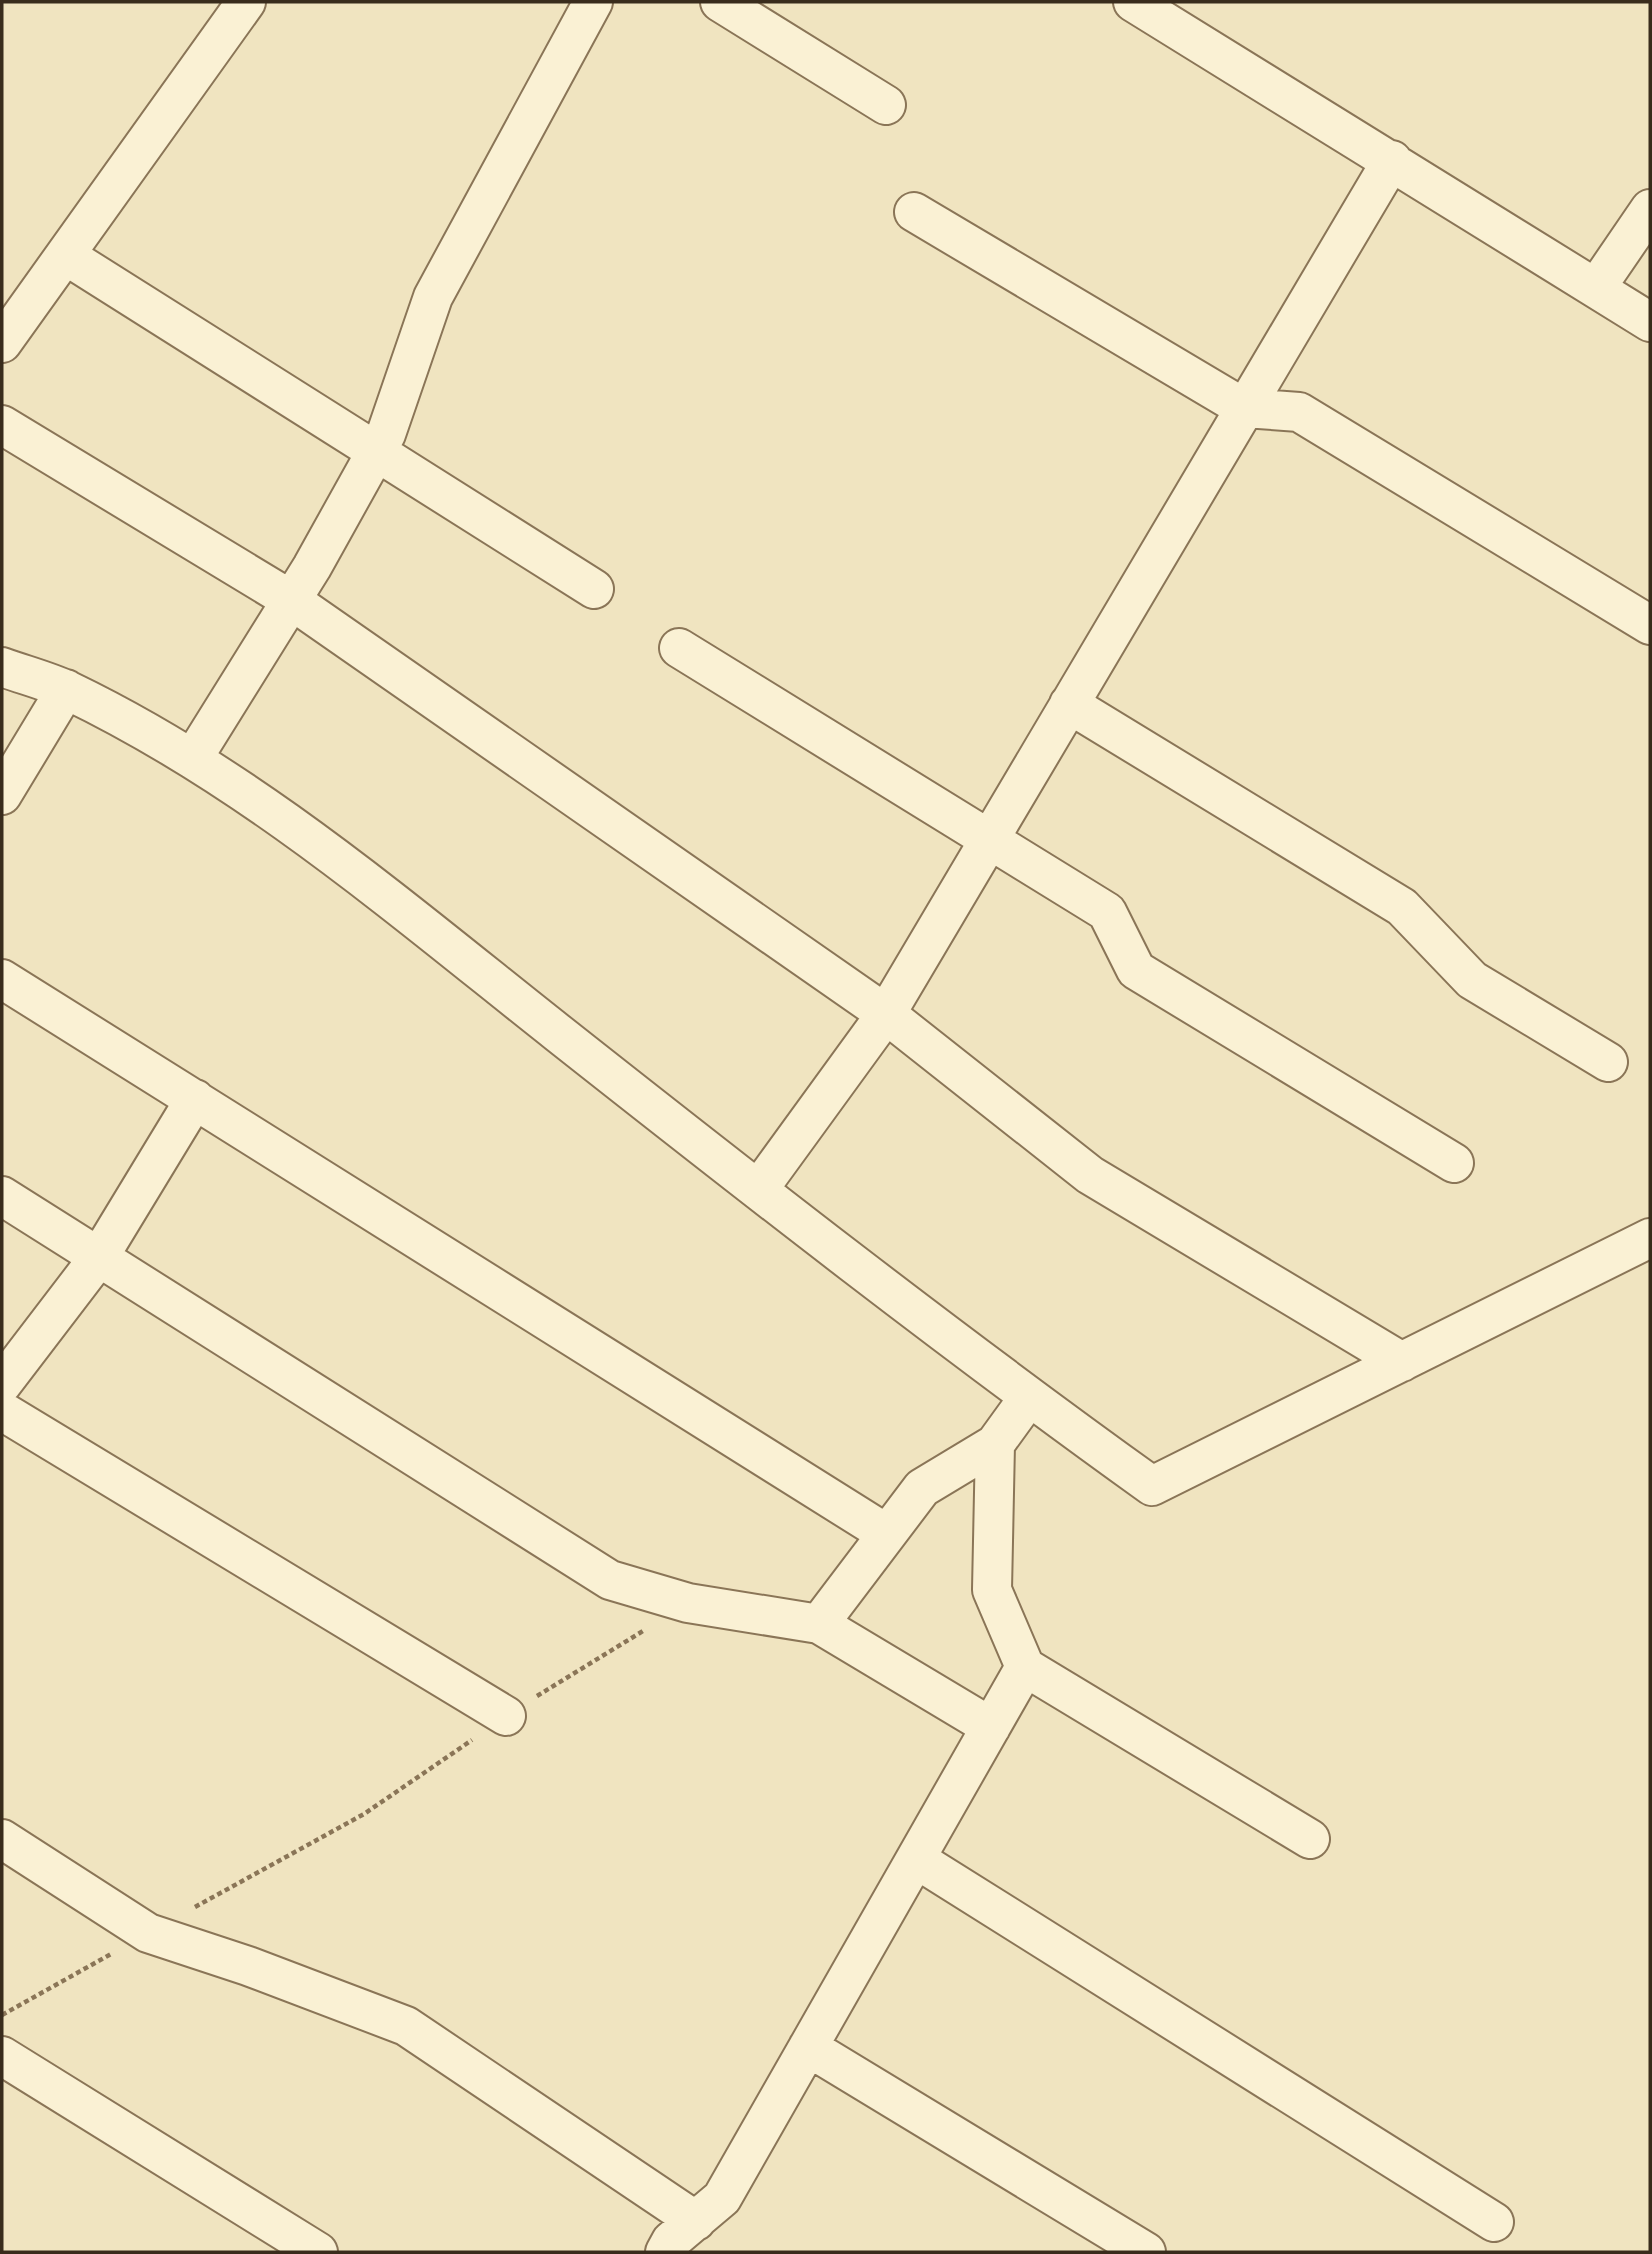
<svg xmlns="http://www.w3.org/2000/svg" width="1652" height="2254" font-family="Georgia,serif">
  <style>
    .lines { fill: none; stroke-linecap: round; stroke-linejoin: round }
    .street-casing { stroke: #8a7557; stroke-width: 42 }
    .path { stroke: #8a7557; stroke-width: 4.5; stroke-dasharray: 5 3.5; stroke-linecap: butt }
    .street { stroke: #faf1d4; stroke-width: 38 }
  </style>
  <rect width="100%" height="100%" fill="#f0e4c0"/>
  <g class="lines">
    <defs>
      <path id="street" d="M720 2 886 105
        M1133 2 1650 322
        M914 212 1244 408 1299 412 1650 625
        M65 255 594 589
        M1596 288 1650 209
        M2 343 246 2
        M2 425 291 600 886 1014 1090 1175 1402 1362
        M679 648 1107 912 1136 970 1454 1163
        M2 667C24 675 48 681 69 691 250 778 401 909 558 1033 753 1187 950 1341 1152 1486L1650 1238
        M1069 704 1402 907 1472 980 1608 1062
        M193 758 312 567 386 434 433 297 593 2
        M2 795 66 689
        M2 979 887 1534
        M758 1190 886 1014 1392 160
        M2 1196 610 1580 688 1603 819 1624 991 1727
        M2 1384 99 1257 195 1099
        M2 1411 506 1716
        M819 1624 922 1488 995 1444
        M1025 1667 1310 1839
        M2 1839 148 1933 248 1966 406 2026 696 2221
        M916 1859 1494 2222
        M808 2047 1146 2252
        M2 2056 318 2252
        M665 2252 671 2241 722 2198 1025 1667 992 1590 995 1444 1029 1397"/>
    </defs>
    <use href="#street" class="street-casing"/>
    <path class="path" d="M537 1696 643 1631
      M195 1907 364 1814 472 1740
      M2 2015 111 1954"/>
    <use href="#street" class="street"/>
  </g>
  <rect width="1652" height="2254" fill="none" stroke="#392c1c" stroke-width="7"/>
</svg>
